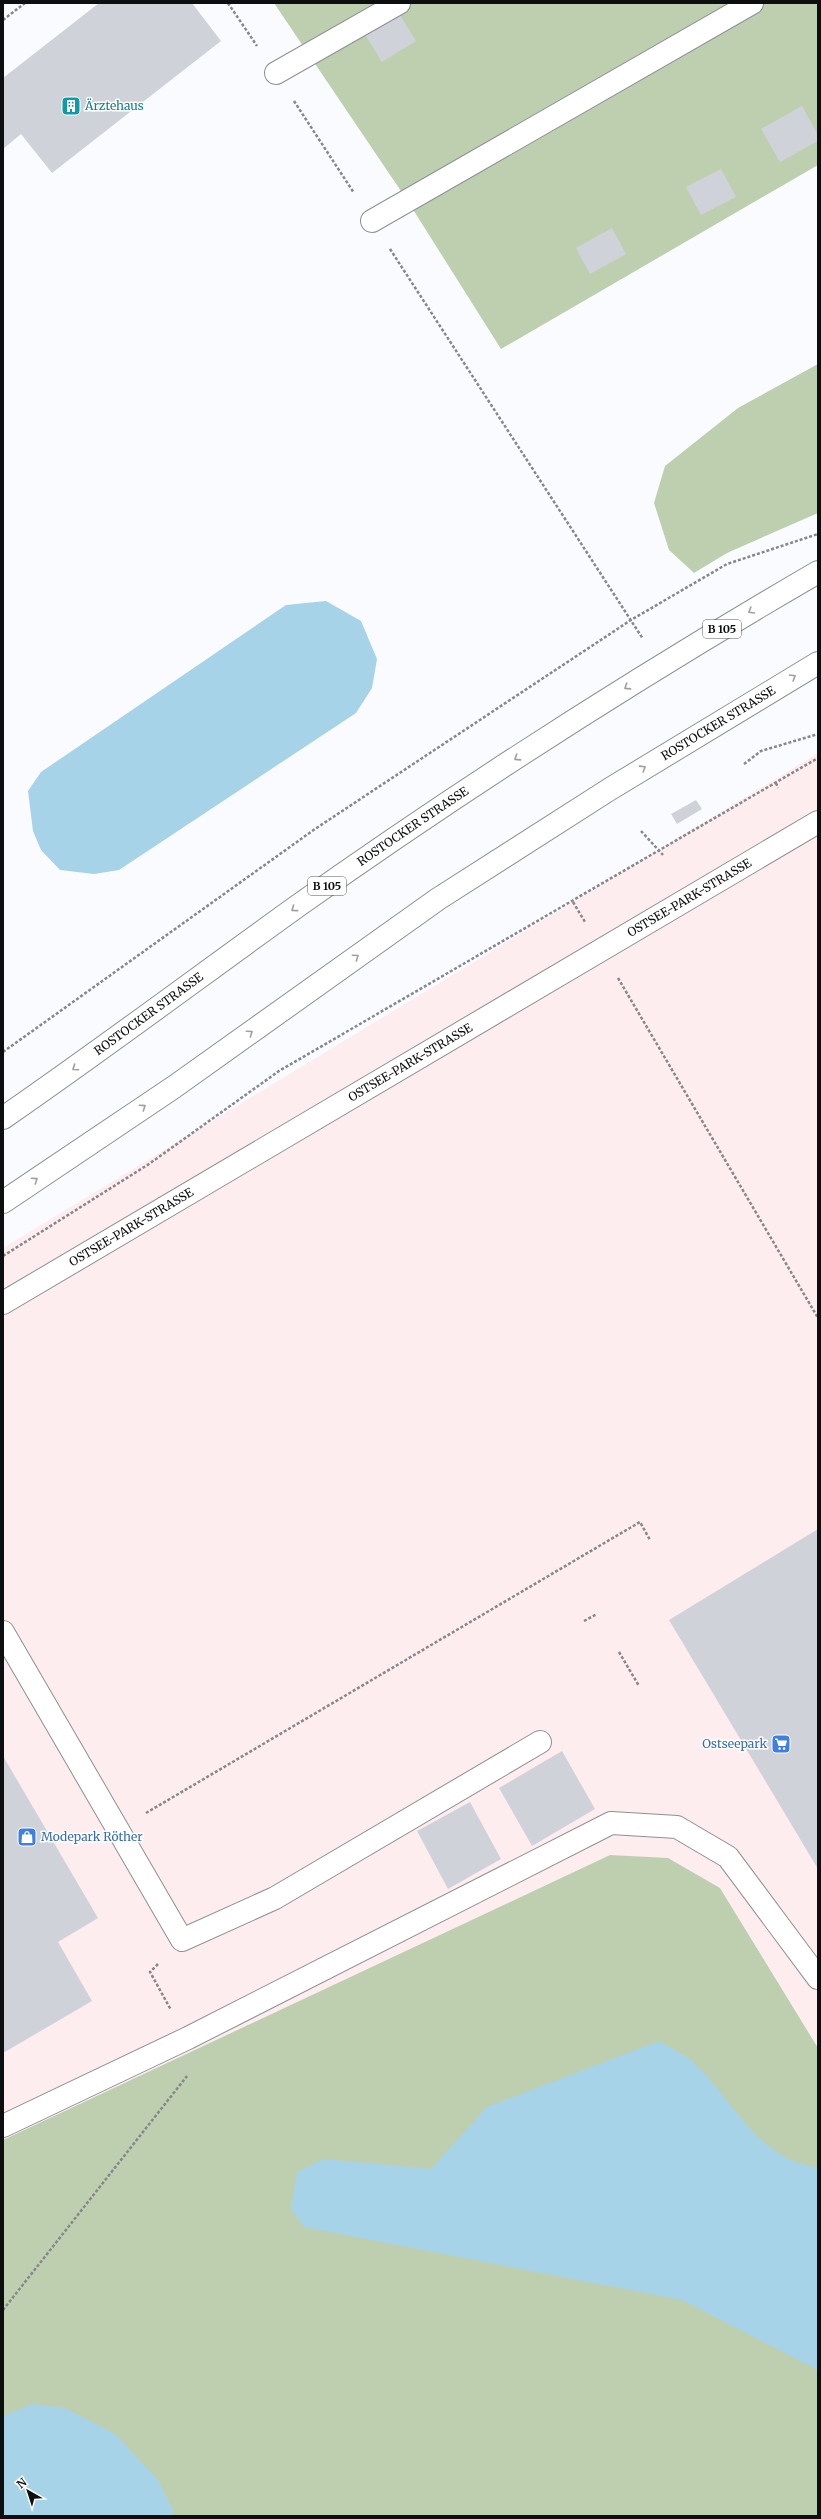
<svg xmlns="http://www.w3.org/2000/svg" width="821" height="2519" font-family="Merriweather,serif">
  <style>
    .commercial { fill: #fdedee }
    .green { fill: #becfb0 }
    .water { fill: #a6d3e7 }
    .building { fill: #cfd3d9 }
    .lines { fill: none; stroke-linecap: round; stroke-linejoin: round }
    .minor-casing { stroke: #8c9095; stroke-width: 24 }
    .major-casing { stroke: #8c9095; stroke-width: 24 }
    .path { stroke: #85878a; stroke-width: 2.5; stroke-dasharray: 3 2; stroke-linecap: butt }
    .minor { stroke: #fff; stroke-width: 22 }
    .major { stroke: #fff; stroke-width: 22 }
    .oneway { stroke: #9e9f9f }
    .labels { text-anchor: middle; stroke-width: 3; stroke-linejoin: round; paint-order: stroke }
    .shield { fill: #fff; stroke: #555657; stroke-width: 1 }
    .shield-label { font-size: 11px; font-weight: bold; fill: #0c0e0f }
    .culture-label { font-size: 12px; fill: #0d838f; stroke: #fff; text-anchor: start }
    .street-label { font-size: 12px; fill: #0c0e0f; stroke: #fff }
    .shop-label { font-size: 12px; fill: #366cbe; stroke: #fff; text-anchor: end }
  </style>
  <rect width="100%" height="100%" fill="#f9fbff"/>
  <path class="commercial" d="M818 753V2048L720 1888 610 1855 3 2140V1248Z"/>
  <path class="green" d="M274 3H818V165L501 349 407 200Z
    M818 364V513L727 553 694 573 669 550 654 503 665 466 738 408Z
    M610 1855 668 1858 720 1888 818 2048V2516H3V2140Z"/>
  <path class="water" d="M326 601 361 621 377 659 372 688 356 713 119 870 94 874 60 870 41 850 33 831 28 791 41 772 286 605Z
    M659 2041C670 2048 684 2054 693 2062 735 2101 755 2158 818 2168V2370L682 2300 304 2227 291 2209 297 2172 324 2159 431 2169 487 2107Z
    M33 2404 65 2408 115 2434 158 2480 173 2510 172 2516H3V2416Z"/>
  <path class="building" d="M99 3H192L221 41 52 173 21 134 3 149V78Z
    M395 7 416 41 382 62 361 28Z
    M802 106 818 135V141L780 162 761 129Z
    M721 169 736 197 701 215 686 187Z
    M612 228 626 254 590 274 576 248Z
    M696 800 702 809 677 824 671 814Z
    M818 1529V1869L669 1620Z
    M562 1751 595 1809 532 1846 499 1788Z
    M3 1756 98 1918 58 1942 92 2001 3 2053Z
    M470 1802 501 1859 448 1889 417 1831Z"/>
  <g class="lines">
    <defs>
      <g id="minor">
        <path d="M276 73 399 3"/>
        <path d="M372 221 752 3"/>
        <path id="s1" d="M3 1303 818 822"/>
        <path d="M3 1632 182 1940 275 1898 540 1742"/>
        <path d="M3 2126 188 2038 611 1823 677 1827 728 1857 818 1978"/>
      </g>
      <g id="major">
        <path id="s2" d="M3 1118C103 1049 200 976 299 905 467 786 641 675 818 572"/>
        <path id="s3" d="M3 1202 174 1087 438 899 610 789 818 663"/>
      </g>
    </defs>
    <use href="#minor" class="minor-casing"/>
    <use href="#major" class="major-casing"/>
    <path class="path" d="M228 3 257 46
      M3 20 25 3
      M294 101 354 193
      M390 249 643 639
      M744 764 761 751 818 734
      M776 783 778 788
      M641 831 663 855
      M573 902 585 922
      M618 978 818 1318
      M3 1052 315 829 631 620 727 564 818 534
      M3 1256 149 1164 279 1071 818 758
      M584 1621 597 1614
      M619 1652 639 1686
      M146 1813 640 1522 650 1540
      M158 1964 150 1972 171 2010
      M3 2310 187 2076"/>
    <use href="#minor" class="minor"/>
    <use href="#major" class="major"/>
  </g>
  <defs><path id="oneway-chevron" d="M-2-3.5L2.5 0L-2 3.5" fill="none" stroke-width="1.6" stroke-linecap="round" stroke-linejoin="round"/></defs>
  <g class="oneway">
    <use href="#oneway-chevron" transform="translate(751 611) rotate(149)"/>
    <use href="#oneway-chevron" transform="translate(793 677) rotate(-31)"/>
    <use href="#oneway-chevron" transform="translate(627 687) rotate(147)"/>
    <use href="#oneway-chevron" transform="translate(517 758) rotate(147)"/>
    <use href="#oneway-chevron" transform="translate(643 768) rotate(-32)"/>
    <use href="#oneway-chevron" transform="translate(294 909) rotate(144)"/>
    <use href="#oneway-chevron" transform="translate(356 957) rotate(-35)"/>
    <use href="#oneway-chevron" transform="translate(250 1033) rotate(-35)"/>
    <use href="#oneway-chevron" transform="translate(75 1068) rotate(145)"/>
    <use href="#oneway-chevron" transform="translate(143 1107) rotate(-34)"/>
    <use href="#oneway-chevron" transform="translate(35 1180) rotate(-34)"/>
  </g>
  <defs>
    <symbol id="building-square" viewBox="-11 -11 22 22"><rect x="-9" y="-9" width="18" height="18" rx="4" fill="#0f9aa8" stroke="#fff"/><path d="M-4-6H4V6H1V3H-1V6H-4ZM-2.5-4.3h1.7v1.8h-1.7ZM.8-4.3h1.7v1.8H.8ZM-2.5-1h1.7V.8h-1.7ZM.8-1h1.7V.8H.8Z" fill="#fff"/></symbol>
    <symbol id="supermarket-square" viewBox="-11 -11 22 22"><rect x="-9" y="-9" width="18" height="18" rx="4" fill="#3f7fe0" stroke="#fff"/><path d="M-6-5.5h2.5l.6 2H6L4.5 2H-2.5L-4.4-4H-6ZM-1.5 3.2a1.3 1.3 0 1 0 .1 0ZM3 3.2a1.3 1.3 0 1 0 .1 0Z" fill="#fff"/></symbol>
    <symbol id="shop-square" viewBox="-11 -11 22 22"><rect x="-9" y="-9" width="18" height="18" rx="4" fill="#3f7fe0" stroke="#fff"/><path d="M-5-2.5h2.3a2.7 3.5 0 0 1 5.4 0H5L5.5 6h-11ZM-1.5-2.5h3a1.5 2.3 0 0 0-3 0Z" fill="#fff"/></symbol>
  </defs>
  <g fill-rule="evenodd">
    <use href="#building-square" x="60" y="95" width="22" height="22"/>
    <use href="#supermarket-square" x="770" y="1733" width="22" height="22"/>
    <use href="#shop-square" x="16" y="1826" width="22" height="22"/>
  </g>
  <g class="labels">
    <g class="shield">
      <rect x="703" y="620" width="38" height="18" rx="3"/>
      <rect x="308" y="877" width="38" height="18" rx="3"/>
    </g>
    <g class="shield-label">
      <text x="722" y="633">B 105</text>
      <text x="327" y="890">B 105</text>
    </g>
    <g class="culture-label">
      <text x="85" y="110">Ärztehaus</text>
    </g>
    <g class="street-label">
      <text dy="4" stroke="none"><textPath href="#s3" startOffset="861">ROSTOCKER STRASSE</textPath></text>
      <text dy="4" stroke="none"><textPath href="#s2" startOffset="503">ROSTOCKER STRASSE</textPath></text>
      <text dy="4" stroke="none"><textPath href="#s1" startOffset="797">OSTSEE-PARK-STRASSE</textPath></text>
      <text dy="4" stroke="none"><textPath href="#s2" startOffset="179">ROSTOCKER STRASSE</textPath></text>
      <text dy="4" stroke="none"><textPath href="#s1" startOffset="473">OSTSEE-PARK-STRASSE</textPath></text>
      <text dy="4" stroke="none"><textPath href="#s1" startOffset="149">OSTSEE-PARK-STRASSE</textPath></text>
    </g>
    <g class="shop-label">
      <text x="767" y="1748">Ostseepark</text>
      <text x="41" y="1841" text-anchor="start">Modepark Röther</text>
    </g>
  </g>
  <rect width="821" height="2519" fill="none" stroke="#0c0e0f" stroke-width="8"/>
  <g transform="translate(28 2491) rotate(321)" stroke="#ffffff" stroke-width="3" paint-order="stroke">
  <path d="M0-3L7 15L0 10L-7 15Z" fill="#0c0e0f"/>
  <text y="-6" font-size="11" font-weight="bold" text-anchor="middle" fill="#0c0e0f">N</text>
  </g>
</svg>
